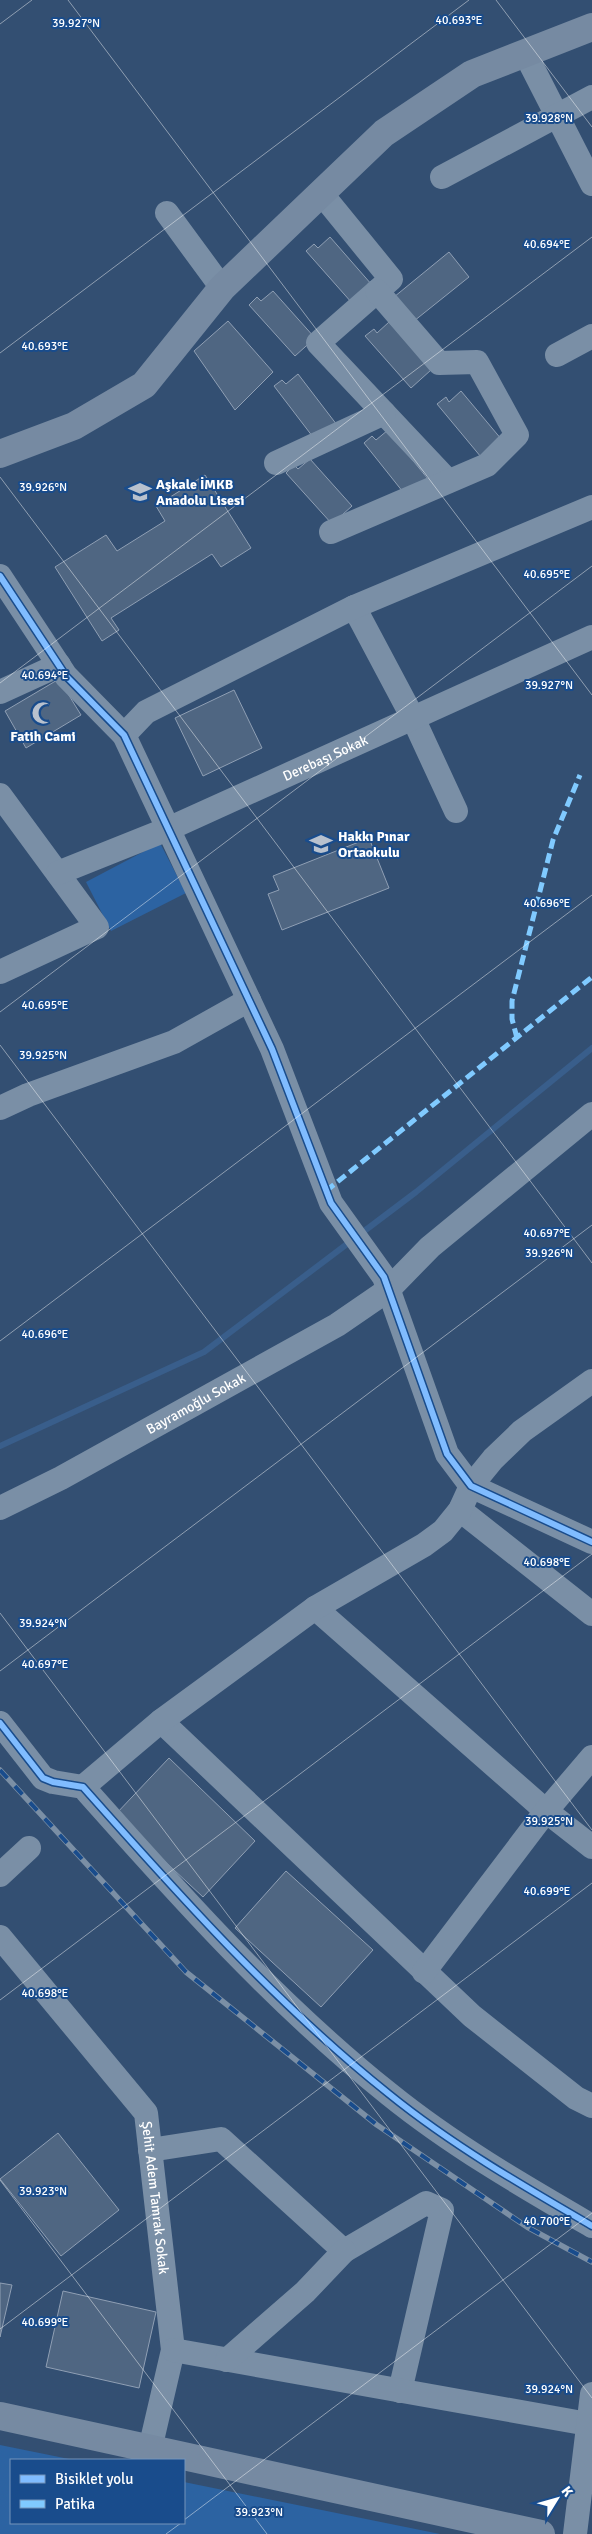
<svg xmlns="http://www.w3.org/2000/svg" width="592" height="2534" font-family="Signika,sans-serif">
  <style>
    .green { fill: #2c63a2 }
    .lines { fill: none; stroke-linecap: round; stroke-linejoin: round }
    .stream { stroke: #395e8b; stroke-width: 6 }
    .building { fill: #4f6682; stroke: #8f9fb4 }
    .street { stroke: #7a8fa6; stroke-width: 24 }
    .secondary { stroke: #768aa2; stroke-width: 28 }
    .rail-casing { stroke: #7b8fa5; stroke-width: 5.5 }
    .rail { stroke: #194c8c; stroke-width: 4; stroke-dasharray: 11; stroke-linecap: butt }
    .quiet { stroke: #80caff; stroke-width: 5; stroke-dasharray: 10 5; stroke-linecap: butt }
    .cycleway-casing { stroke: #194c8c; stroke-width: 9 }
    .cycleway { stroke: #80bcff; stroke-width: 6 }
    .ticks { fill: none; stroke: #fff; stroke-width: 1; stroke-opacity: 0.45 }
    .labels { text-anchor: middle; stroke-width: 4; stroke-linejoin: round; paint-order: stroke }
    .poi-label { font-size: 14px; font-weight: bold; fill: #fff; stroke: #194c8c; text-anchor: start }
    .street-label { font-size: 14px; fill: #fff; stroke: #194c8c }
    .ticks-label { font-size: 12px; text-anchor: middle; fill: #fff; stroke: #194c8c; stroke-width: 4; stroke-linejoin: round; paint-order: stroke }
  </style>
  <rect width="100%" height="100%" fill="#334f72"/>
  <path class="green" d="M160 843 186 893 111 931 86 882Z
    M0 2445 74 2460H11V2523H184V2482L440 2534H0Z"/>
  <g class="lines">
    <path class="stream" d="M359 1235 416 1192 592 1048
      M0 1446 204 1352 351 1241"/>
  </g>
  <path class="building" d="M330 237 372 285 352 303 306 251 314 244 318 248Z
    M449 252 469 277 414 321 394 297Z
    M273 291 315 338 295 356 249 305 257 297 261 301Z
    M228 321 273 372 235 410 194 351Z
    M389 322 431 370 411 388 365 336 374 329 377 333Z
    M298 374 337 425 316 441 274 386 282 380 286 384Z
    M461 391 502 440 481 457 437 404 446 397 449 402Z
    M388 430 428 479 407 497 364 443 372 436 376 440Z
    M310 459 352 506 332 524 286 473 294 465 298 469Z
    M205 475 251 548 221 567 212 554 111 618 119 630 102 641 55 567 106 535 117 551 165 521 156 506Z
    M59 679 81 715 26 748 5 711Z
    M234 690 262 748 203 776 175 718Z
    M369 838 389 888 282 930 268 894 279 890 273 876Z
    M169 1758 255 1841 203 1897 115 1815Z
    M286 1871 373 1950 321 2007 235 1928Z
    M58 2133 119 2210 61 2256 0 2179Z
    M0 2283 12 2285 0 2337Z
    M63 2291 156 2312 139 2388 46 2367Z"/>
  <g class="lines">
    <g class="street">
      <path d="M525 53 592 184"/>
      <path d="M442 177 592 97"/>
      <path d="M321 193 391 279 318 343 448 481"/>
      <path d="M167 213 222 288"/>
      <path d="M557 355 592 336"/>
      <path d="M276 463 384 413"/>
      <path d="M331 532 487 465 517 435 477 362 439 363 377 291"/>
      <path d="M0 576 66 676 124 735 272 1049 331 1203 384 1277 447 1454 471 1486 592 1542"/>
      <path d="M354 607 413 718 456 811"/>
      <path d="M0 692 59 665"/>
      <path d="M124 735 146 712 354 607 592 507"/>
      <path d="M0 795 97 927 0 972"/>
      <path id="s1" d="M58 873 168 829 592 637"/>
      <path d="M0 1108 28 1095 174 1042 249 1000"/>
      <path id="s2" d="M0 1508 61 1478 337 1325 388 1290 430 1247 592 1114"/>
      <path d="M460 1510 592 1614"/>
      <path d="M315 1608 546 1811 592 1847"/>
      <path d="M161 1721 472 2016 576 2098 592 2106"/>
      <path d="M0 1723 43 1778 53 1782 83 1787C178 1894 276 2004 389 2094 452 2145 523 2186 592 2226"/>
      <path d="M83 1787 161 1721 315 1608 424 1545 443 1531 460 1510 471 1486 493 1459 522 1431 592 1381"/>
      <path d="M0 1875 29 1848"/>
      <path id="s3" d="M0 1937 146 2113 173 2350 150 2449"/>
      <path d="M424 1972 546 1811 592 1757"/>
      <path d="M150 2150 221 2139 344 2251 426 2203 442 2210 400 2391"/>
      <path d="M173 2350 588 2424"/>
      <path d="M227 2360 305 2292 344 2251"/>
      <path d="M575 2534 592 2394"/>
    </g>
    <path class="secondary" d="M0 454 74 426 144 385 222 288 384 133 472 74 592 27
      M0 2416 541 2534"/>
    <defs>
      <path id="rail" d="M0 1770 186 1972 377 2125 527 2227 592 2262"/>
    </defs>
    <use href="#rail" class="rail-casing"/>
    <use href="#rail" class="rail"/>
    <path class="quiet" d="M517 1038 512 1019V1001L553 840 580 775
      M326 1191 592 977"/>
    <defs>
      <path id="cycleway" d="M0 576 66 676 124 735 272 1049 331 1203 384 1277 447 1454 471 1486 592 1542
        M0 1723 43 1778 53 1782 83 1787C178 1894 276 2004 389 2094 452 2145 523 2186 592 2226"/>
    </defs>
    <use href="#cycleway" class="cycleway-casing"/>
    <use href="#cycleway" class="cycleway"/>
  </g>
  <path class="ticks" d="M68 0 592 695M496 0 592 127M0 24 32 0M0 353 469 0M0 477 592 1263M0 683 592 237M0 1012 592 566M0 1045 592 1830M0 1341 592 895M0 1613 592 2398M0 1671 592 1225M0 2000 592 1554M0 2180 267 2534M0 2329 592 1883M184 2520 592 2213M166 2534 181 2523"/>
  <defs>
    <symbol id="school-bare" viewBox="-9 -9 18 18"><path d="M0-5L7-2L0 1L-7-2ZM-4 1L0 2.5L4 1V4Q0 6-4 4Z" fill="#b8c1ce" stroke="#194c8c" stroke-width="2.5" paint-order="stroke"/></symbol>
    <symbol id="mosque-bare" viewBox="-9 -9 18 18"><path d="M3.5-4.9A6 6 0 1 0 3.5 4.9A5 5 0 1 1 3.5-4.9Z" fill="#b8c1ce" stroke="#194c8c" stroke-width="2.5" paint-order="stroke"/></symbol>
  </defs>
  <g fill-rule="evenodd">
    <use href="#school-bare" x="124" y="476" width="32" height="32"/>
    <use href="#mosque-bare" x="27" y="697" width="32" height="32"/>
    <use href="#school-bare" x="305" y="828" width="32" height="32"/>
  </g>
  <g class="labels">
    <g class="poi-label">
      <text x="156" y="489">Aşkale İMKB<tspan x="156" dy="16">Anadolu Lisesi</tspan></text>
      <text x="43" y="741" text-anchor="middle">Fatih Cami</text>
      <text x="338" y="841">Hakkı Pınar<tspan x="338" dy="16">Ortaokulu</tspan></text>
    </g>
    <g class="street-label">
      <text dy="5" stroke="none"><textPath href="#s1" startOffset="291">Derebaşı Sokak</textPath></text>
      <text dy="5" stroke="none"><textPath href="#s2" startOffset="222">Bayramoğlu Sokak</textPath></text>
      <text dy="5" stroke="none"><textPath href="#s3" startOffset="314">Şehit Adem Tamrak Sokak</textPath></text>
    </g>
  </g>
  <g class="ticks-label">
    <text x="459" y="24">40.693°E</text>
    <text x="76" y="27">39.927°N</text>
    <text x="549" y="122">39.928°N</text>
    <text x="547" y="248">40.694°E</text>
    <text x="45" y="350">40.693°E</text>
    <text x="43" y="491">39.926°N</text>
    <text x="547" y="578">40.695°E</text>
    <text x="45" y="679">40.694°E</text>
    <text x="549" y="689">39.927°N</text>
    <text x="547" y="907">40.696°E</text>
    <text x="45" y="1009">40.695°E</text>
    <text x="43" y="1059">39.925°N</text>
    <text x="547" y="1237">40.697°E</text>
    <text x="549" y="1257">39.926°N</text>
    <text x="45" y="1338">40.696°E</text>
    <text x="547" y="1566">40.698°E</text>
    <text x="43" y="1627">39.924°N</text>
    <text x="45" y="1668">40.697°E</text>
    <text x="549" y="1825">39.925°N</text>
    <text x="547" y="1895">40.699°E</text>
    <text x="45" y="1997">40.698°E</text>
    <text x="43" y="2195">39.923°N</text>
    <text x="547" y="2225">40.700°E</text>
    <text x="45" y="2326">40.699°E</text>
    <text x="549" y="2393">39.924°N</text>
    <text x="259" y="2516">39.923°N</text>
  </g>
  <rect x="10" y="2459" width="175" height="65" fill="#194c8c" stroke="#7594ba"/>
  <rect x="20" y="2475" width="25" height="8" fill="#80bcff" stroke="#7594ba"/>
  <text x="55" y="2484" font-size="15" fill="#ffffff">Bisiklet yolu</text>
  <rect x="20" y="2500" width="25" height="8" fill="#80caff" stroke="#7594ba"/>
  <text x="55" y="2509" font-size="15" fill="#ffffff">Patika</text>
  <g transform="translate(557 2499) rotate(53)" stroke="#194c8c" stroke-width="4" paint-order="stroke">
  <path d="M0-4L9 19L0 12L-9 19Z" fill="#ffffff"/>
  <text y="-8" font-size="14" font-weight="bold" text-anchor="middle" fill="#ffffff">K</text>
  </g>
</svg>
